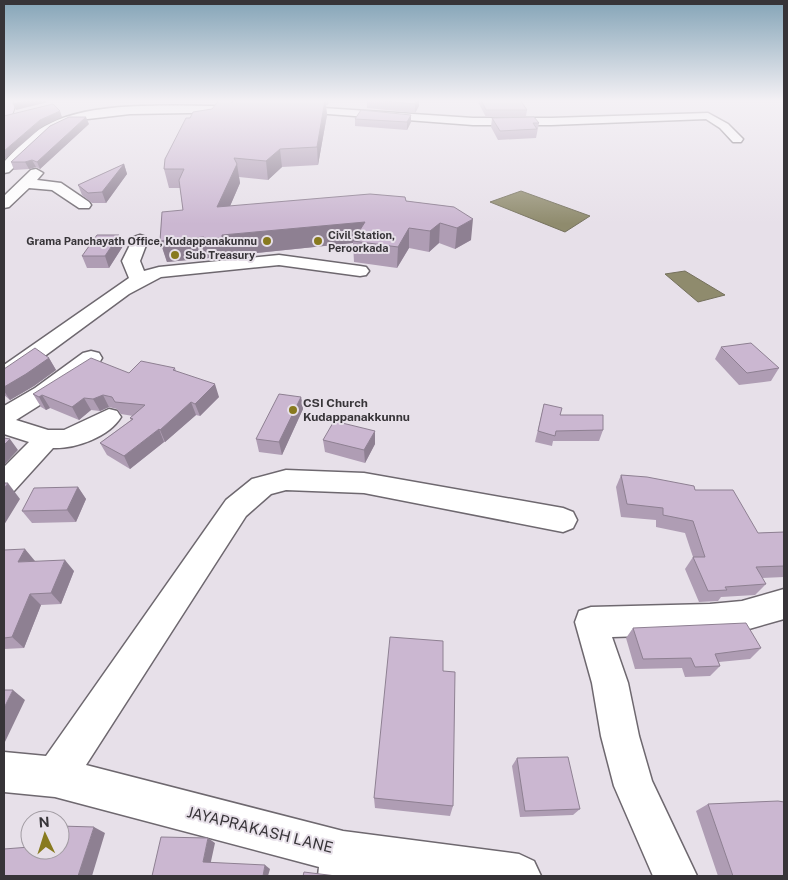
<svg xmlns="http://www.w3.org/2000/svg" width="788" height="880" font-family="'Public Sans',sans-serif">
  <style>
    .water { fill: #8f8b6d; stroke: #75715d }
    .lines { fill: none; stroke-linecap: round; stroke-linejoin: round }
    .minor-casing { stroke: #6e686f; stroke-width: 3 }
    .secondary-casing { stroke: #6e686f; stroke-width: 2 }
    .minor { fill: #fff; fill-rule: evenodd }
    .secondary { fill: #ebd4f2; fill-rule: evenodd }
    .wall { fill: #af9db4 }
    .shaded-wall { fill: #8e8092 }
    .building { fill: #cbb7d1; stroke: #8e8092 }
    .poi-dot { fill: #887a1f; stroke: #e7e0e9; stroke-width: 2 }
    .labels { text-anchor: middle; stroke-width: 4; stroke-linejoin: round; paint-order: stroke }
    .far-poi-label { font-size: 11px; font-weight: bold; fill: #373438; stroke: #e7e0e9; text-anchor: start }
    .poi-label { font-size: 12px; font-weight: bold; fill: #373438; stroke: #e7e0e9; text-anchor: start }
    .near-street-label { font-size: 15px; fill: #373438; stroke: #e7e0e9 }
  </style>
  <rect width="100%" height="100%" fill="#e7e0e9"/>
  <path class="water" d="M521 191 590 216 565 232 490 202Z
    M685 271 725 295 698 302 665 274Z"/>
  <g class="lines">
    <defs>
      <path id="minor" d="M224 106H246L251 109 246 112 130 114 79 120 48 135 9 172 4 173V162C16 149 29 135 45 126 91 100 171 106 224 106Z
        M293 106 473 118H551L708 113 728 124 743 139 741 142H733L720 128 706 119 551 125H473L289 111 288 109 289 107Z
        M36 169 43 173 37 180 61 183 89 202 91 205 89 208H79L52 190 29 188 9 207 4 208V196L31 170Z
        M140 235 146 237 148 240 140 261 144 271 159 267 279 255 360 266 366 267 369 271 366 275 360 276 279 265 161 277 129 294 12 380 4 382V365L129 278 122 261 134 237Z
        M91 351 99 353 102 358 99 363 51 398 16 420 48 430H64L109 409 117 411 121 417C109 437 75 449 53 448L14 491 4 494V467L29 442 4 434V406L35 388 83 353Z
        M286 470 364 473 563 508 573 512 577 520 573 528 563 532 364 493 286 490 271 494 246 516 86 765 343 831 519 854 534 861 541 876H318L319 867 55 797 4 792V752L46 756 226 500 252 479Z
        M784 589V619L742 631 710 634 612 637 628 683 639 736 652 781 697 876H653L614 786 601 736 592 683 575 622 579 611 591 607 710 604 742 601Z"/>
      <path id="secondary" d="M4 100H16C14 109 14 118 4 121Z"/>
    </defs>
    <use href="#minor" class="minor-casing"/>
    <use href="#secondary" class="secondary-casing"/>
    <use href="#minor" class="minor"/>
    <use href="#secondary" class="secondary"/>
  </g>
  <path class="wall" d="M233 100H329L328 105H326L327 115 318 165 282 167 268 180 239 177 240 183 230 206 406 201 454 207 471 240 455 249 439 243 429 252 409 248 397 268 354 262 353 243 227 256V258L209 260V258L167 262 160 241 183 210 180 188H169L164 169 190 118 212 109 232 103Z
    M367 100H419V106L415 113 367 108Z
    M475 100H520L527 110 526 116 486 117 479 104Z
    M411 115V122L407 130 355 126V119Z
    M492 118 539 123 536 138 498 140 491 127Z
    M89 124 40 169 36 167 29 169 14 170 11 162Z
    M124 164 127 174 106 203H92L82 195 78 185Z
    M123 246 109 268H87L82 256Z
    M721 347 779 368 771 381 739 385 715 359Z
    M49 358 56 370 34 386 10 400 4 395V369Z
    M175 368 176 371 219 397 200 416 196 415 165 442H164L130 469 107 455 100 443 131 420 130 418 133 416 121 414 117 409 109 407 100 411 91 410 79 420 50 408 46 410 41 407 33 394 129 373Z
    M301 397 303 409 282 455 259 452 256 439Z
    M544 404 560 415 603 430 599 441H553L552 446 535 442Z
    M323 440 375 444 365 463 325 452Z
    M621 475 695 490 758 533 784 532V577L762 578 766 584 755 595 721 597 718 601 699 602 685 569 693 557 685 533 656 527V520L621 517 616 487Z
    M78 487 86 499 76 522 32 523 22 511Z
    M4 550 35 561 74 571 61 604 41 605 24 648 4 649Z
    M633 628 761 648 750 659 719 662 720 666 710 676 685 677 682 668 635 669 626 638Z
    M443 671 453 806 450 816 375 808 374 798Z
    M517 758 580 809 573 815 520 817 512 766Z
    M708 804 784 876H718L696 811Z"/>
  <path class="shaded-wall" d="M30 100H47L48 102 16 110 13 104Z
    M325 100 327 115 318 165 317 147Z
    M417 100H419V106L415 113V104Z
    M60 111 62 117 43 126 4 160V151L40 120Z
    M411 115V122L407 130V122Z
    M86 117 89 124 40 169 37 162Z
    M280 149 282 167 268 180 266 161Z
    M32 160 36 167 29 169 25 162Z
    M124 164 127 174 106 203 102 192Z
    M237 164 240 183 221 227 217 207Z
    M473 219 471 240 455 249 457 228Z
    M365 222 353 241V243L227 256V258L209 260V258L167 262 160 241Z
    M440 223 439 243 429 252 430 231Z
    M409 228V248L397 268 398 247Z
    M119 235 123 246 109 268 105 256Z
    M49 358 56 370 34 386 10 400 4 391V387Z
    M215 384 219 397 200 416 195 404Z
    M42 395 50 408 46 410 39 397Z
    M103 395 109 407 100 411 93 399Z
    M301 397 303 409 282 455 279 442Z
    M84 398 91 410 79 420 72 407Z
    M191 402 196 415 165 442 160 430Z
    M159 429 164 442 130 469 124 456Z
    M375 431V444L365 463 364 450Z
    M10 439 18 450 4 465V445Z
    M8 483 20 499 4 525V489Z
    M78 487 86 499 76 522 67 510Z
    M25 549 35 561 18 562Z
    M65 560 74 571 61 604 51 593Z
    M30 594 41 605 24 648 12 637Z
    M13 690 25 700 4 744V708Z
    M94 827 105 833 92 876H78Z
    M208 838 215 843 210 866 203 862Z
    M265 865 270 869 268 876H263Z"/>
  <path class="building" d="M14 100H30L13 104Z
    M219 100H230L232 103 233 100H325L317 147 280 149 266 161 234 158 237 164 217 207 370 194 405 197 406 201 454 207 473 219 457 228 440 223 430 231 409 228 398 247 353 241 365 222 222 235V238L204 239V237L160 241 162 212 183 210 179 180 184 169H164L165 159 186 118H190L193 112 212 109Z
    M374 100H417L415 104Z
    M481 100H520L527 110H486Z
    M53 104 60 111 40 120 4 151V116Z
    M361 110 411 115 407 122 355 119Z
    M69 117H86L37 162 32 160 25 162H11L50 126Z
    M534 117 539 123H533L537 129 500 131 492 118Z
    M124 164 102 192 88 193 78 185Z
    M97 235H119L105 256H82Z
    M751 343 779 368 747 373 721 347Z
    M35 348 49 358 26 374 4 387V369Z
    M91 358 129 373 141 361 175 368 173 370 215 384 195 404 191 402 160 430 159 429 124 456 100 443 133 419 130 418 145 405 115 402 112 397 103 395 93 399 84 398 72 407 42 395 39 397 33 394Z
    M279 394 301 397 279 442 256 439Z
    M544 404 562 408 560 415H603V430L556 431 555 436 538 431Z
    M334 421 375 431 364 450 323 440Z
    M4 438 10 439 4 445Z
    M621 475 647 477 694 486 695 490H733L758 533 784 532V566L756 567 766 584 725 587 727 590 708 591 693 557H705L693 521 663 515V508L627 504Z
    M4 483H8L4 489Z
    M78 487 67 510 22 511 34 488Z
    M25 549 18 562 65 560 51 593 30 594 12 637 4 638V550Z
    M746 623 761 648 715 654 720 666 695 667 691 658 643 659 633 628Z
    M390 637 443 641V671L455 672 453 806 374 798Z
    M4 690H13L4 708Z
    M568 757 580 809 525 811 517 758Z
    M778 801 784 802V876H733L708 804Z
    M60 826 94 827 78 876H4V849L30 847V850H60Z
    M161 837 208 838 203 862 265 865 263 876H152Z
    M304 872 336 876H303Z"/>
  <linearGradient id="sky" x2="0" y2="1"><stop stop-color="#84a4b7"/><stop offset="0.45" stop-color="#f4f1f5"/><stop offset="1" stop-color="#f4f1f5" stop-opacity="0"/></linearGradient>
  <rect width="788" height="224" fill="url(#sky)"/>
  <g class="poi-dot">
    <circle cx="267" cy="241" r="5"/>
    <circle cx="318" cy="241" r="5"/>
    <circle cx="175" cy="255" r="5"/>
    <circle cx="293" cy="410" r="5"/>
  </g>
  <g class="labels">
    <g class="far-poi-label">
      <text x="328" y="239">Civil Station,<tspan x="328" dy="13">Peroorkada</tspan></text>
      <text x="257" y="245" text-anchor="end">Grama Panchayath Office, Kudappanakunnu</text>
      <text x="185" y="259">Sub Treasury</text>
    </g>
    <g class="poi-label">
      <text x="303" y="407">CSI Church<tspan x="303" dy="14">Kudappanakkunnu</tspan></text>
    </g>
    <g class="near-street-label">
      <text transform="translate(260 830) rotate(14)" y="5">JAYAPRAKASH LANE</text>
    </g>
  </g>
  <rect width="788" height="880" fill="none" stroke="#373438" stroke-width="10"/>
  <g transform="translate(45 835) rotate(356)"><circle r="24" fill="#e7e0e9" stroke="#a19ba2"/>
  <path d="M0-4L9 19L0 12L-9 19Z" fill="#887a1f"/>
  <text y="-8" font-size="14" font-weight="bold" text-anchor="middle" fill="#373438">N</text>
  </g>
</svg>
